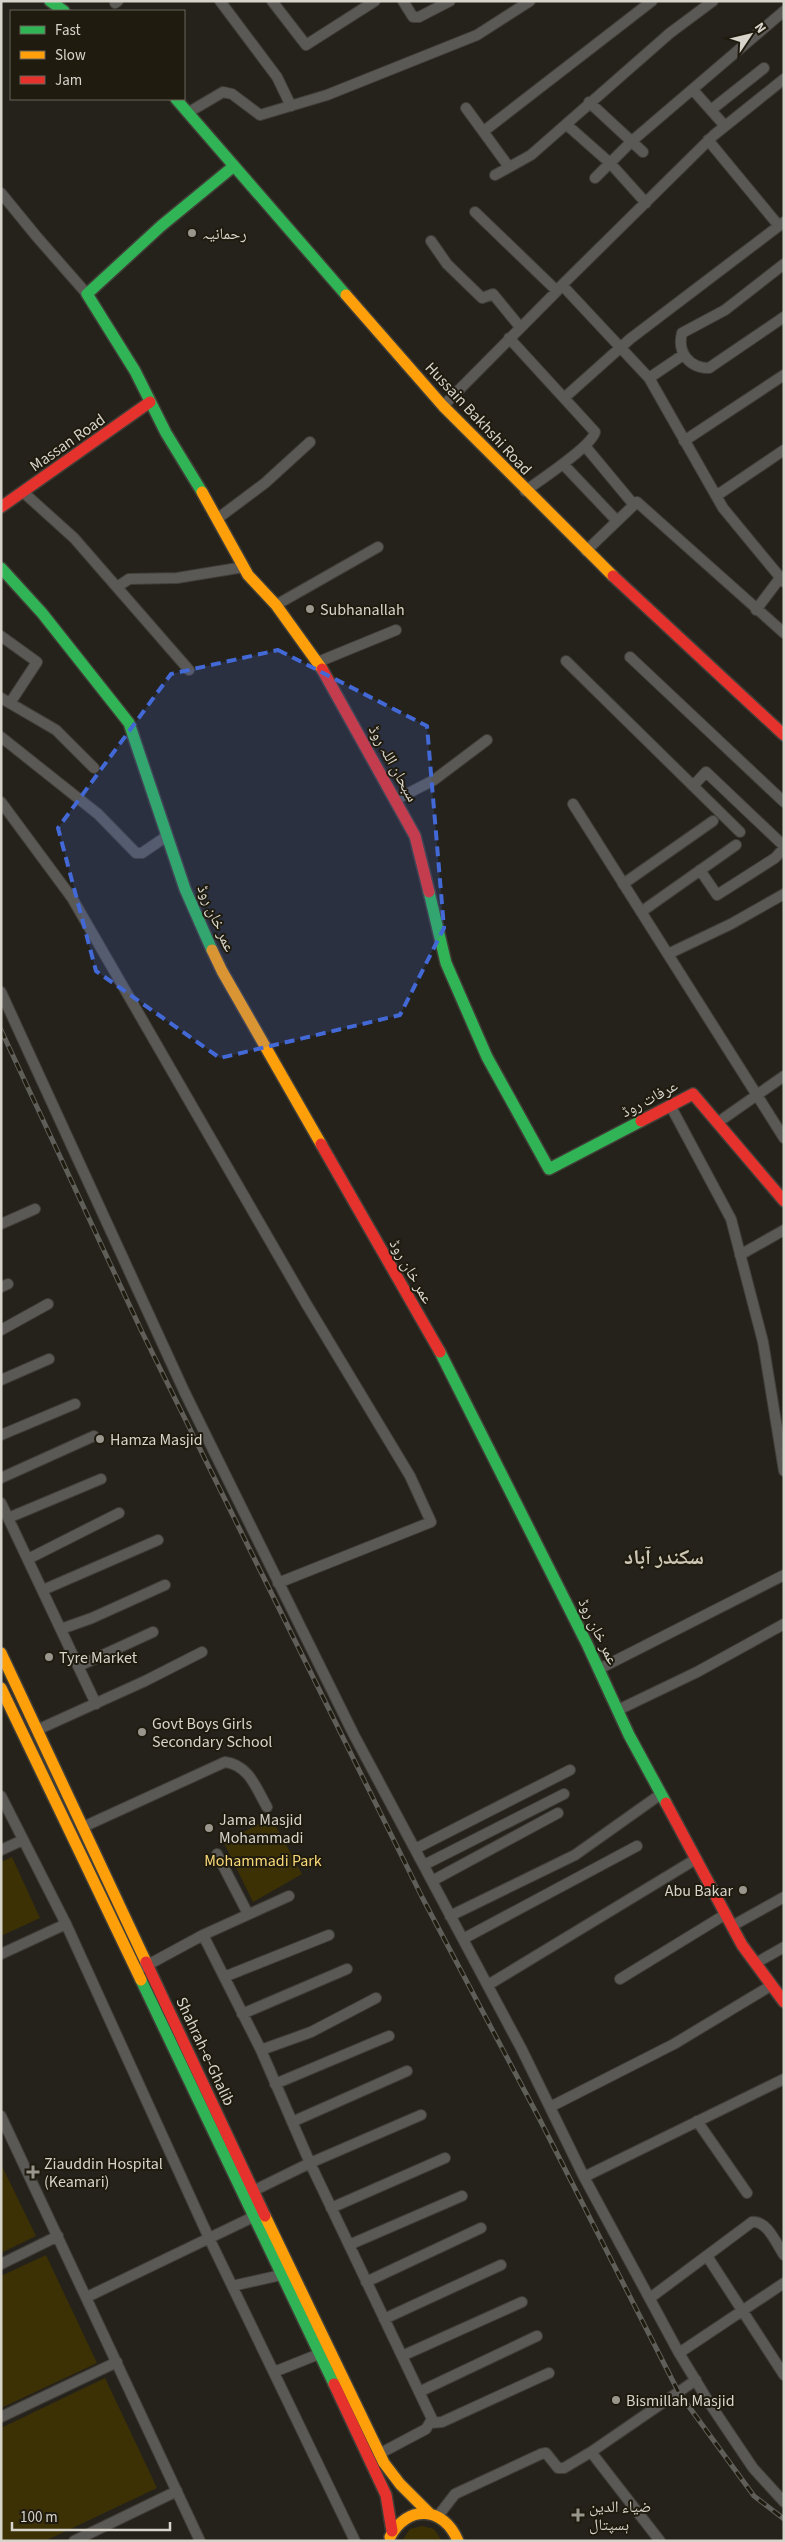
<svg xmlns="http://www.w3.org/2000/svg" width="785" height="2542" font-family="'Source Sans 3','Noto Naskh Arabic',sans-serif">
  <style>
    .green { fill: #3c3005 }
    .lines { fill: none; stroke-linecap: round; stroke-linejoin: round }
    .street-casing { stroke: #413e38; stroke-width: 12 }
    .fast-casing { stroke: #413e38; stroke-width: 14 }
    .slow-casing { stroke: #413e38; stroke-width: 14 }
    .jam-casing { stroke: #413e38; stroke-width: 14 }
    .street { stroke: #5b5956; stroke-width: 10 }
    .fast { stroke: #30b455; stroke-width: 11 }
    .slow { stroke: #ff9f0a; stroke-width: 11 }
    .jam { stroke: #e5322d; stroke-width: 11 }
    .rail-casing { stroke: #5f5e59; stroke-width: 5 }
    .rail { stroke: #1f1b0e; stroke-width: 3; stroke-dasharray: 9; stroke-linecap: butt }
    .marked { fill: #4269d5; fill-opacity: 0.2; stroke: #4269d5; stroke-width: 4; stroke-dasharray: 10 6; stroke-linejoin: round }
    .poi-dot { fill: #99968d; stroke: #1f1b0e; stroke-width: 2 }
    .labels { text-anchor: middle; stroke-width: 4; stroke-linejoin: round; paint-order: stroke }
    .poi-label { font-size: 16px; fill: #d7d4cb; stroke: #1f1b0e; text-anchor: start }
    .street-label { font-size: 16px; fill: #d7d4cb; stroke: #1f1b0e }
    .park-label { font-size: 16px; fill: #f8d878; stroke: #1f1b0e }
    .district-label { font-size: 21px; font-weight: bold; fill: #ccc6b5; stroke: #1f1b0e }
  </style>
  <rect width="100%" height="100%" fill="#25221b"/>
  <path class="green" d="M271 1817 302 1874 253 1902 224 1843Z
    M12 1857 40 1918 1 1936V1862Z
    M1 2164 36 2236 1 2253Z
    M46 2255 97 2363 1 2408V2276Z
    M105 2378 157 2488 45 2541H1V2428Z
    M422 2526 434 2529 442 2541H402L410 2529Z"/>
  <g class="lines">
    <defs>
      <path id="street" d="M220 1 277 77 291 106
        M272 1 306 45 375 1
        M403 1 413 17H419L450 1
        M115 3 118 1
        M693 90 725 126
        M589 102 643 152
        M466 108 509 167
        M711 110 764 68
        M189 112 223 92 232 94 260 115 327 95 477 35 530 1
        M567 125 610 163 646 203
        M484 131 652 1
        M708 140 779 226
        M495 175 531 155 670 33 713 1
        M595 178 632 141 784 11
        M1 193 37 237 87 294
        M475 212 557 291 562 285 649 378 723 508 784 582
        M431 241 447 264 482 298 493 294 520 327
        M784 264 725 310 682 333C677 352 689 368 709 368L784 317
        M562 285 714 135 784 79
        M509 338 595 432C592 446 539 481 525 491
        M649 378 683 355
        M564 398 630 339 784 222
        M443 406 557 291
        M684 441 784 375
        M585 446 634 505
        M563 464 617 521
        M23 492 74 538 189 670
        M716 496 784 450
        M217 519 265 483 310 442
        M586 551 637 502 784 633
        M117 587 129 579 177 578 244 567
        M276 605 378 547
        M756 610 780 578
        M1 636 37 662 10 703
        M630 657 784 802
        M566 661 740 832
        M318 662 396 630
        M1 698 56 730 94 768
        M1 737 98 814 136 853H142L167 836
        M693 786 706 772 784 846
        M395 800 434 780 487 740
        M1 802 72 898 307 1305 410 1476 431 1522 278 1583
        M573 804 784 1138
        M700 870 717 895 775 858 784 848
        M623 884 713 821
        M641 912 736 845
        M668 954 731 924 784 894
        M1 992 185 1393 354 1735 521 2048 584 2177 679 2353 710 2404 753 2468 784 2502
        M670 1105 731 1219 763 1342 784 1471
        M717 1123 784 1076
        M1 1224 35 1209
        M740 1255 784 1230
        M1 1287 8 1284
        M1 1330 48 1304
        M1 1380 49 1359
        M1 1435 75 1404
        M1 1478 94 1436
        M1 1503 96 1704
        M8 1518 101 1479
        M28 1559 119 1513
        M43 1590 158 1540
        M61 1629 92 1618 165 1585
        M79 1666 153 1632
        M599 1669 784 1575
        M618 1710 697 1672 784 1624
        M37 1730 145 1681 202 1652
        M1 1796 66 1924 209 2238 355 2541
        M83 1827 225 1762C249 1765 256 1788 267 1807
        M415 1849 570 1770
        M1 1850 23 1840
        M217 1854 248 1914
        M424 1865 564 1794
        M432 1881 558 1813
        M450 1916 575 1855 661 1794
        M732 1926 784 1897
        M203 1935 261 2050 310 2163 432 2419 426 2429 379 2454
        M463 1939 637 1846
        M1 1954 66 1924
        M756 1963 784 1947
        M144 1967 203 1935 289 1896
        M224 1977 329 1935
        M620 1979 726 1914
        M488 1985 696 1859
        M242 2014 347 1969
        M261 2050 311 2032 376 1998
        M275 2084 389 2036
        M550 2107 674 2044 772 1985
        M1 2116 200 2541
        M697 2121 747 2193
        M292 2122 407 2071
        M584 2177 784 2079
        M249 2193 310 2163 421 2115
        M331 2208 445 2158
        M349 2245 462 2196
        M707 2256 784 2375
        M1 2264 58 2236
        M366 2282 481 2228
        M232 2286 281 2275
        M87 2297 253 2217
        M650 2298 752 2222C767 2220 776 2243 784 2255
        M384 2319 501 2265
        M679 2353 784 2283
        M402 2356 522 2302
        M274 2372 319 2354
        M419 2392 537 2336
        M1 2417 117 2362
        M431 2423 442 2422 549 2373
        M591 2452 696 2380
        M438 2516 455 2494 541 2454 546 2453 558 2468H564L591 2452 660 2541
        M74 2541 177 2491"/>
      <path id="fast" d="M50 1 64 11
        M176 99 346 295
        M202 492 166 433 135 371 87 294 161 226 234 166
        M1 568 42 613 129 723 185 889 212 950
        M429 892 446 963 487 1057 549 1169 641 1121
        M440 1352 587 1644 629 1735 666 1803
        M141 1980 334 2384"/>
      <path id="slow" d="M346 295 443 406 613 576
        M202 492 248 575 276 605 322 669
        M212 950 222 971 321 1144
        M1 1653 146 1962
        M1 1688 141 1980
        M265 2216 384 2463 400 2484 429 2513
        M390 2537C407 2504 444 2506 458 2541"/>
      <path id="jam" d="M1 507 150 402
        M613 576 784 735
        M322 669 415 836 429 892
        M641 1121 693 1094 784 1201
        M321 1144 440 1352
        M666 1803 742 1945 784 2002
        M146 1962 265 2216
        M334 2384 386 2495 392 2531"/>
    </defs>
    <use href="#street" class="street-casing"/>
    <use href="#fast" class="fast-casing"/>
    <use href="#slow" class="slow-casing"/>
    <use href="#jam" class="jam-casing"/>
    <use href="#street" class="street"/>
    <use href="#fast" class="fast"/>
    <use href="#slow" class="slow"/>
    <use href="#jam" class="jam"/>
    <defs>
      <path id="rail" d="M1 1030 142 1332 422 1897 539 2118 679 2393 754 2496 784 2519"/>
    </defs>
    <use href="#rail" class="rail-casing"/>
    <use href="#rail" class="rail"/>
  </g>
  <path class="marked" d="M278 650 427 726 444 928 400 1015 220 1058 96 971 58 828 171 674Z"/>
  <g class="poi-dot">
    <circle cx="192" cy="233" r="5"/>
    <circle cx="310" cy="609" r="5"/>
    <circle cx="100" cy="1439" r="5"/>
    <circle cx="49" cy="1657" r="5"/>
    <circle cx="142" cy="1732" r="5"/>
    <circle cx="209" cy="1828" r="5"/>
    <circle cx="743" cy="1890" r="5"/>
    <path d="M30.5 2164.5h5v5h5v5h-5v5h-5v-5h-5v-5h5z"/>
    <circle cx="616" cy="2400" r="5"/>
    <path d="M575.5 2507.5h5v5h5v5h-5v5h-5v-5h-5v-5h5z"/>
  </g>
  <g class="labels">
    <g class="poi-label">
      <text x="202" y="239">رحمانیہ</text>
      <text x="320" y="615">Subhanallah</text>
      <text x="110" y="1445">Hamza Masjid</text>
      <text x="59" y="1663">Tyre Market</text>
      <text x="152" y="1729">Govt Boys Girls<tspan x="152" dy="18">Secondary School</tspan></text>
      <text x="219" y="1825">Jama Masjid<tspan x="219" dy="18">Mohammadi</tspan></text>
      <text x="733" y="1896" text-anchor="end">Abu Bakar</text>
      <text x="44" y="2169">Ziauddin Hospital<tspan x="44" dy="18">(Keamari)</tspan></text>
      <text x="626" y="2406">Bismillah Masjid</text>
      <text x="589" y="2512">ضیاء الدین<tspan x="589" dy="18">ہسپتال</tspan></text>
    </g>
    <g class="street-label">
      <text transform="translate(479 418) rotate(47)" y="6">Hussain Bakhshi Road</text>
      <text transform="translate(67 442) rotate(-35)" y="6">Massan Road</text>
      <text transform="translate(394 763) rotate(61)" y="6">سبحان اللہ روڈ</text>
      <text transform="translate(217 918) rotate(66)" y="6">عمر خان روڈ</text>
      <text transform="translate(649 1098) rotate(-28)" y="6">عرفات روڈ</text>
      <text transform="translate(412 1271) rotate(60)" y="6">عمر خان روڈ</text>
      <text transform="translate(599 1631) rotate(64)" y="6">عمر خان روڈ</text>
      <text transform="translate(206 2051) rotate(65)" y="6">Shahrah-e-Ghalib</text>
    </g>
    <g class="park-label">
      <text x="263" y="1866">Mohammadi Park</text>
    </g>
    <g class="district-label">
      <text x="664" y="1564">سکندر آباد</text>
    </g>
  </g>
  <rect width="785" height="2542" fill="none" stroke="#d7d4cb" stroke-width="5"/>
  <rect x="10" y="10" width="175" height="90" fill="#1f1b0e" stroke="#69655a"/>
  <rect x="20" y="26" width="25" height="8" fill="#30b455" stroke="#69655a"/>
  <text x="55" y="35" font-size="15" fill="#d7d4cb">Fast</text>
  <rect x="20" y="51" width="25" height="8" fill="#ff9f0a" stroke="#69655a"/>
  <text x="55" y="60" font-size="15" fill="#d7d4cb">Slow</text>
  <rect x="20" y="76" width="25" height="8" fill="#e5322d" stroke="#69655a"/>
  <text x="55" y="85" font-size="15" fill="#d7d4cb">Jam</text>
  <g transform="translate(750 35) rotate(55)" stroke="#1f1b0e" stroke-width="4" paint-order="stroke">
  <path d="M0-4L9 19L0 12L-9 19Z" fill="#d7d4cb"/>
  <text y="-8" font-size="14" font-weight="bold" text-anchor="middle" fill="#d7d4cb">N</text>
  </g>
  <path d="M12 2522v8h158v-8" fill="none" stroke="#d7d4cb" stroke-width="2.5"/>
  <text x="20" y="2522" font-size="15" fill="#d7d4cb" stroke="#1f1b0e" stroke-width="4" paint-order="stroke">100 m</text>
</svg>
